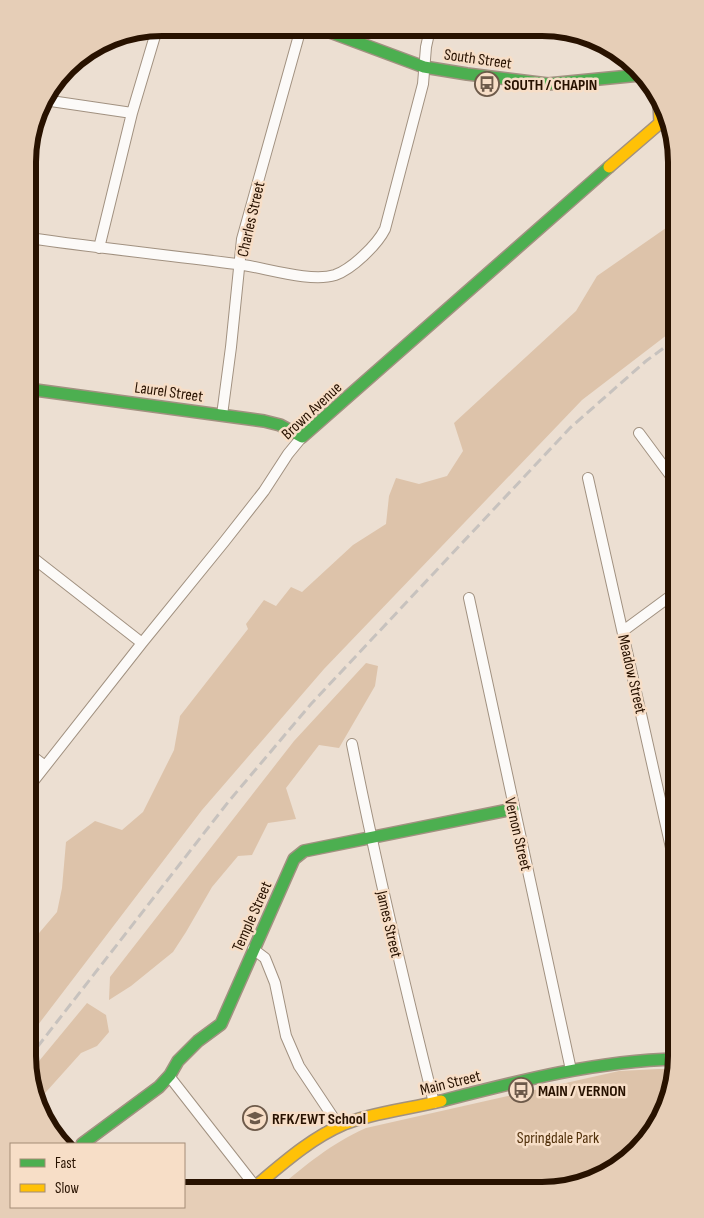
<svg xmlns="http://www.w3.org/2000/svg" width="704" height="1218" font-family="'Sofia Sans Condensed',sans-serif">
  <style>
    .green { fill: #ddc3aa }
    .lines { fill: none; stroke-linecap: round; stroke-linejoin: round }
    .street-casing { stroke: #a19180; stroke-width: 12 }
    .fast-casing { stroke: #a19180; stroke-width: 14 }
    .slow-casing { stroke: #a19180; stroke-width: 14 }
    .street { stroke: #fcfaf8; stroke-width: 10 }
    .fast { stroke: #4caf50; stroke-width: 11 }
    .slow { stroke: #ffc107; stroke-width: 11 }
    .rail { stroke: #c7c2be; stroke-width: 3; stroke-dasharray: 10 5; stroke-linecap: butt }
    .labels { text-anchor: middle; stroke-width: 5; stroke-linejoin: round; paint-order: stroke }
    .street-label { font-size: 16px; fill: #281200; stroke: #f7dec7 }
    .poi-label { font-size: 16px; font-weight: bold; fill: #281200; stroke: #f7dec7; text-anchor: start }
    .park-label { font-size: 16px; fill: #51300a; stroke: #f7dec7 }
    .rim { fill: none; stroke: #281200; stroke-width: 6 }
  </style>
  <rect width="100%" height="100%" fill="#ecdfd2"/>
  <path class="green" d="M676 221V328L582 400 324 669 202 810 28 1038V946L57 912 62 888 66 842 95 821 122 830 143 812 174 750 180 716 248 629 246 624 264 600 276 606 291 587 302 592 353 545 386 524 389 496 396 478 419 484 447 476 463 451 454 423 576 311 597 276Z
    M366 663 378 666 375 686 339 748 319 745 286 788 296 819 268 823 252 855 238 856 212 887 186 932 173 952 131 986 109 1000 110 977 294 741Z
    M87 1003 106 1015 109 1032 97 1046 81 1053 37 1102 35 1099 30 1072Z
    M659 1069H674L648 1138 585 1183 541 1190H276C306 1165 330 1144 366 1128L619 1071Z"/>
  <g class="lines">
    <defs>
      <path id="street" d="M44 100 132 113
        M29 238C98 248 167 255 237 264 263 267 310 283 335 275 352 269 377 245 385 229L423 84 426 47 430 29
        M99 248 132 113 157 29
        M222 415 231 347 242 239 301 28
        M639 433 676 483
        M588 478 676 870
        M28 554 142 643
        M469 598 571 1070
        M623 631 676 592
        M352 744C376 864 404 983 434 1103
        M28 753 45 766
        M28 788 142 643 224 542 264 491 288 454 302 437
        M253 949 265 958 275 983 286 1036 299 1066 339 1126
        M169 1076 255 1186"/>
      <path id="fast" d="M319 28 424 67 467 74 548 84 640 75
        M28 389 264 421 280 425 302 437 609 167
        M441 1101C519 1081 595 1061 676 1059
        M82 1144 159 1087 170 1075 178 1061 198 1041 221 1024 294 859 304 851 513 809"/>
      <path id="slow" d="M609 167 660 123 659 104
        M251 1190C280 1166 309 1139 344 1124 375 1112 409 1109 441 1101"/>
    </defs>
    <use href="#street" class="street-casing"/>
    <use href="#fast" class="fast-casing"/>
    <use href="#slow" class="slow-casing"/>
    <use href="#street" class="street"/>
    <use href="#fast" class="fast"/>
    <use href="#slow" class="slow"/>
    <path class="rail" d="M28 1059 229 801 311 704 570 428 646 361 676 339"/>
  </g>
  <defs>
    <symbol id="bus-ring" viewBox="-11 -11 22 22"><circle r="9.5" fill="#f7dec7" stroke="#6d5a4a" stroke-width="1.5"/><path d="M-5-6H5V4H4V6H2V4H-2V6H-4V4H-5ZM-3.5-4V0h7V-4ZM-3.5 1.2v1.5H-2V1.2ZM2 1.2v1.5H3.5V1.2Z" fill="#6d5a4a"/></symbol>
    <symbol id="school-ring" viewBox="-11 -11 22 22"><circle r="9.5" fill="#f7dec7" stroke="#6d5a4a" stroke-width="1.5"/><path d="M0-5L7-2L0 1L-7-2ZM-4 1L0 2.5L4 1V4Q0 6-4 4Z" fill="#6d5a4a"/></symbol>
  </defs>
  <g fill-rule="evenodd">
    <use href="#bus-ring" x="473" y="70" width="28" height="28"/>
    <use href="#bus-ring" x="507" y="1076" width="28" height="28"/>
    <use href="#school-ring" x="241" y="1104" width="28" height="28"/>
  </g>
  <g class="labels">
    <g class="street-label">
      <text transform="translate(478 58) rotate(8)" y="6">South Street</text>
      <text transform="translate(250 219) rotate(-77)" y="6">Charles Street</text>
      <text transform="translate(169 391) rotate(8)" y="6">Laurel Street</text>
      <text transform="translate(311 410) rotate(-43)" y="6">Brown Avenue</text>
      <text transform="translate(633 674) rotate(77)" y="6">Meadow Street</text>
      <text transform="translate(519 834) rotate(77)" y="6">Vernon Street</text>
      <text transform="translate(251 916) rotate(-66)" y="6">Temple Street</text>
      <text transform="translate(390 924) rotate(77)" y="6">James Street</text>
      <text transform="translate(450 1082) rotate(-14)" y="6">Main Street</text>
    </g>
    <g class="poi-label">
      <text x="504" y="90">SOUTH / CHAPIN</text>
      <text x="538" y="1096">MAIN / VERNON</text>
      <text x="272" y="1124">RFK/EWT School</text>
    </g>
    <g class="park-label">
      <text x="558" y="1143">Springdale Park</text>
    </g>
  </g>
  <path d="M0 0H704V1218H0ZM162 36H542A126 126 0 0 1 668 162V1056A126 126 0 0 1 542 1182H162A126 126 0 0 1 36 1056V162A126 126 0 0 1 162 36Z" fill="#e6ceb7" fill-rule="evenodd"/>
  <path class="rim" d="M162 36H542A126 126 0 0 1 668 162V1056A126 126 0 0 1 542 1182H162A126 126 0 0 1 36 1056V162A126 126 0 0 1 162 36Z"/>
  <rect x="10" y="1143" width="175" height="65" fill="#f7dec7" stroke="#a48c77"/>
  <rect x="20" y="1159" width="25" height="8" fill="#4caf50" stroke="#a48c77"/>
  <text x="55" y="1168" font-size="15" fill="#281200">Fast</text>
  <rect x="20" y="1184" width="25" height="8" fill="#ffc107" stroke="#a48c77"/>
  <text x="55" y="1193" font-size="15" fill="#281200">Slow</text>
</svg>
